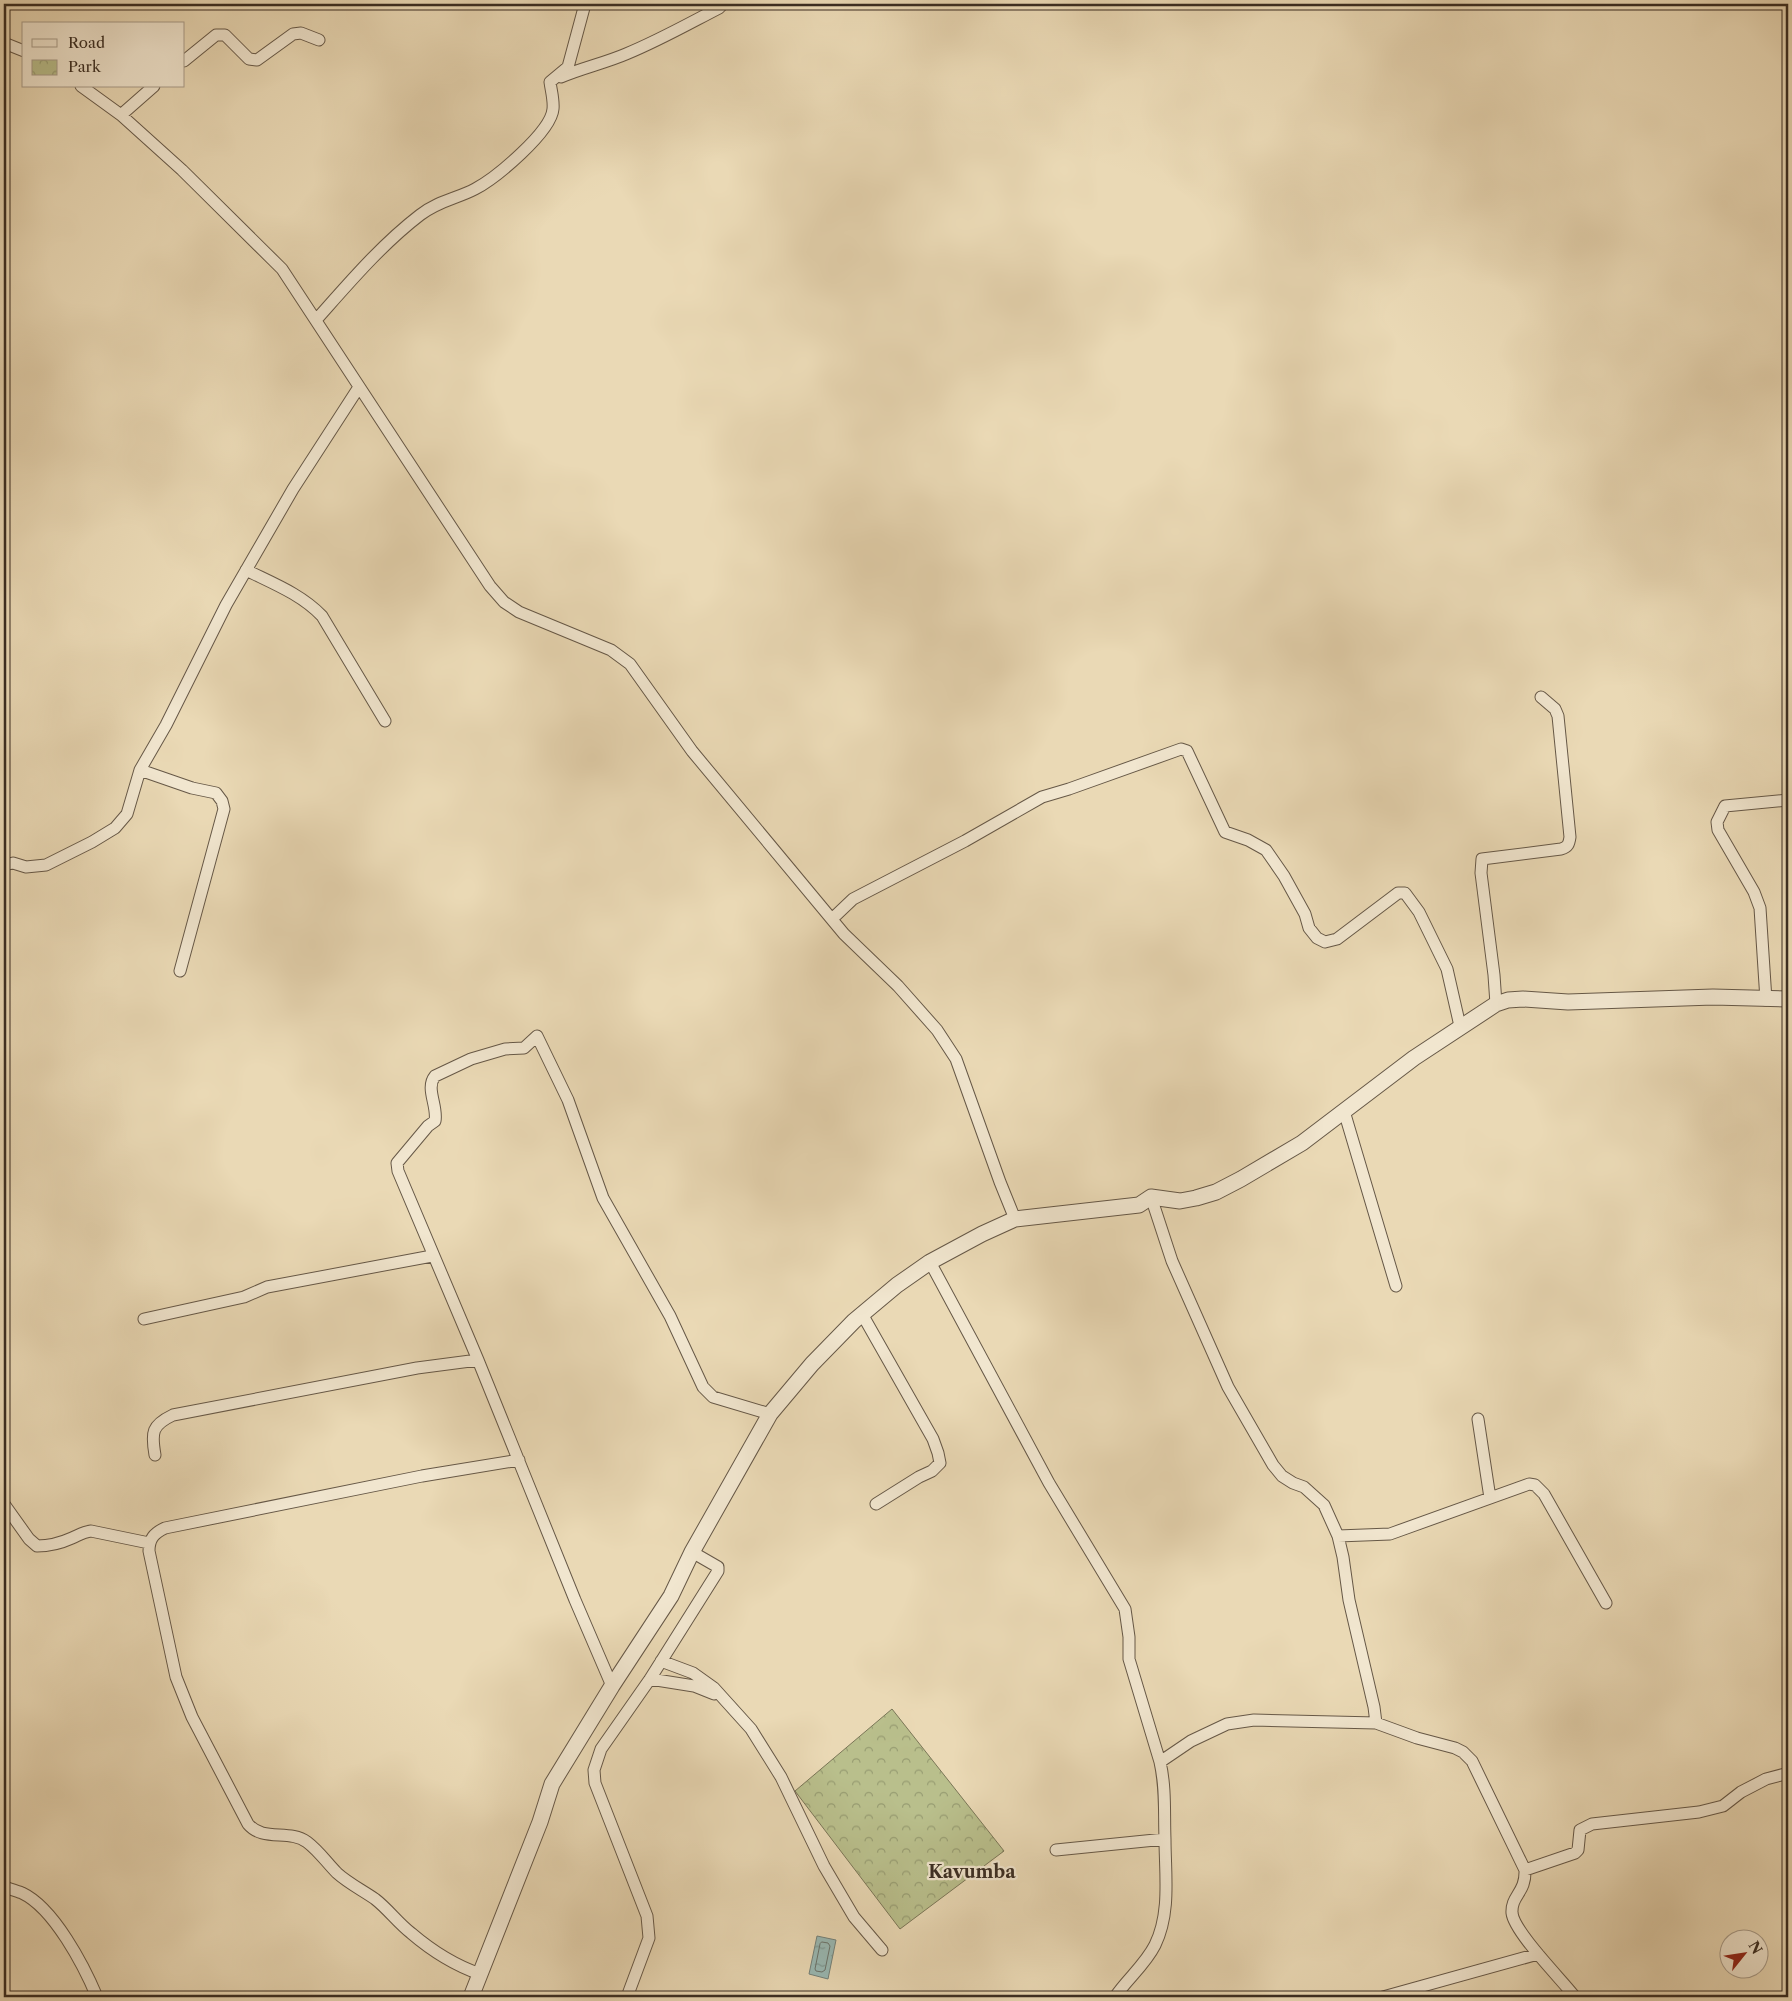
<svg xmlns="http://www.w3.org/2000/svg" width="1792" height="2001" font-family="'Libre Caslon Text',serif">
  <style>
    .park { fill: url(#park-crowns); stroke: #7a7657 }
    .water { fill: url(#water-ripples); stroke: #73817a }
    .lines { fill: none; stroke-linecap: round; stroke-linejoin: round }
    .shore { stroke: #6a736b; stroke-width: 1 }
    .minor-casing { stroke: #665847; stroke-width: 13 }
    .tertiary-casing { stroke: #665847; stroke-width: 17 }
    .minor { stroke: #f1e6cf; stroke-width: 11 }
    .tertiary { stroke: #f1e6cf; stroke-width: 15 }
    .labels { text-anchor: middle; stroke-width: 4.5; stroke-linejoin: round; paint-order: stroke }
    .quarter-label { font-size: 18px; font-weight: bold; fill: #3a2d22; stroke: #f1e6cf }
  </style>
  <defs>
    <pattern id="park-crowns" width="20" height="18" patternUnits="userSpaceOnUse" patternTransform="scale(1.25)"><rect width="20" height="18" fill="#b9bf8c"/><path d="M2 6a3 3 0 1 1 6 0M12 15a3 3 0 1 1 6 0" fill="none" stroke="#979c72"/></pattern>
    <pattern id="water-ripples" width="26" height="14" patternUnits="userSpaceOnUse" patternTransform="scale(1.25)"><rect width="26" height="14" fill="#99b9b4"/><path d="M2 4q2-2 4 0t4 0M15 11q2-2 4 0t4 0" fill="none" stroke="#7e9792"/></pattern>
  </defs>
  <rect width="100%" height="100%" fill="#ead9b5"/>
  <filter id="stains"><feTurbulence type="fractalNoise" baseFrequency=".004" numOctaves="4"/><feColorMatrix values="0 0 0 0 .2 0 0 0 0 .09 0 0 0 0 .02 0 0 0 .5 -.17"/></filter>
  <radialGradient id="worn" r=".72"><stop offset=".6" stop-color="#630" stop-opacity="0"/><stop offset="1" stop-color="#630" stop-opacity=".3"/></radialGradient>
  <path class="park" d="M892 1709 1004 1851 900 1929 795 1791Z"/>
  <path class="water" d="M817 1936 836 1940 828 1979 809 1974Z"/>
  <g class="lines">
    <path class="shore" d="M822 1942 828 1943 830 1946 825 1970 822 1972 816 1971 815 1969 820 1944Z"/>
    <defs>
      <path id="minor" d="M4 43 24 51
        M184 61 216 35H225L249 59 257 60 293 34 301 33 319 40
        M561 77C582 68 605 63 626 54 658 41 688 24 719 8L723 4
        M81 86 121 115 182 170 282 269 490 586 504 602 519 612 611 650 630 664 692 751 844 934 898 986 937 1030 956 1059 1000 1182 1015 1219
        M121 115 154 86
        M316 320C349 283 381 245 420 215 440 200 456 199 475 189 496 178 551 132 553 109 554 100 551 90 550 82L568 67 585 4
        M246 570C272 583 301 594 322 616L385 721
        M140 770 192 788 216 793 222 801 224 809 180 971
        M4 865 13 863 26 867 46 865 92 842 115 828 127 814 140 770 166 725 226 605 293 489 359 387
        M832 919 853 899 965 841 1042 797 1069 789 1181 749 1187 751 1225 832 1248 840 1266 850 1284 876 1305 914 1309 928 1317 938 1325 942 1337 939 1398 893H1405L1419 912 1447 969 1460 1026
        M1766 1000 1760 908 1754 892 1718 830 1717 822 1725 806 1788 800
        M1496 1004 1494 975 1481 873 1482 859 1561 849C1568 847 1569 844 1570 837L1558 716 1555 709 1541 697
        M1344 1111 1396 1286
        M1151 1197 1172 1261 1228 1387 1273 1465 1282 1476 1293 1483 1304 1487 1324 1505 1338 1536 1343 1557 1349 1600 1374 1707 1376 1723
        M930 1262 1049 1483 1125 1609 1129 1637V1659L1160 1762
        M862 1314 933 1439 938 1453 940 1463 932 1471 919 1477 876 1504
        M144 1319 244 1297 267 1287 432 1256
        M1478 1419 1490 1498
        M155 1455C151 1432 152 1425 173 1415L417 1368 478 1360
        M4 1504 29 1539 37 1546C48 1546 61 1543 72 1538 79 1535 83 1532 91 1531L149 1543
        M1338 1536 1390 1534 1529 1484 1535 1485 1544 1494 1606 1603
        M661 1661 693 1673 714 1688 751 1729 781 1777 824 1866 854 1917 882 1950
        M650 1679 694 1686 714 1694
        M612 1686 575 1600 478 1360 398 1171 397 1163 428 1126 435 1121C438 1106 425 1088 435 1076L471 1059 505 1049 524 1048 537 1036 568 1100 603 1198 670 1316 703 1387 713 1397 770 1414
        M1056 1850 1165 1839
        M1525 1870 1575 1853 1578 1850 1580 1830 1592 1824 1699 1812 1723 1806 1741 1792 1766 1779 1785 1774
        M4 1887C10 1889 17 1891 22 1893 54 1908 84 1966 97 1997
        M480 1974C454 1965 432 1951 411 1933 398 1923 388 1909 375 1899 362 1890 348 1883 337 1873 327 1863 319 1851 307 1842 289 1829 263 1842 248 1824L192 1717 176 1677 149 1551C149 1539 154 1533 165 1528L422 1476 519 1460
        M627 1997 649 1938 647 1916 595 1783 594 1770 601 1749 650 1679 718 1571V1567L692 1552
        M1115 1997C1127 1979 1145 1965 1155 1945 1171 1912 1165 1874 1165 1839 1164 1813 1166 1788 1160 1762L1191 1741 1227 1724 1254 1720 1376 1723 1417 1738 1455 1748 1463 1752 1472 1761 1525 1870C1526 1893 1511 1895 1512 1913 1514 1932 1562 1980 1575 1997
        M1383 1997 1538 1954"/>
      <path id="tertiary" d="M471 1997 540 1822 552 1784 612 1686 671 1596 692 1552 770 1414 812 1364 854 1321 897 1285 930 1262 982 1234 1015 1219 1139 1205 1151 1197 1180 1201 1196 1198 1216 1192 1241 1179 1302 1143 1414 1058 1496 1004 1508 1000 1523 999 1568 1002 1713 997 1788 999"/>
    </defs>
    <use href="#minor" class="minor-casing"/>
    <use href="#tertiary" class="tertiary-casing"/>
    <use href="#minor" class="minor"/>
    <use href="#tertiary" class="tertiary"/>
  </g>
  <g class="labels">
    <g class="quarter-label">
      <text x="972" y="1878">Kavumba</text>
    </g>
  </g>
  <rect width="1792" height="2001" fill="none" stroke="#ead9b5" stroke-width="20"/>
  <rect x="5" y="5" width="1782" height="1991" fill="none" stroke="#3a2d22" stroke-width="2.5"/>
  <rect x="10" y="10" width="1772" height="1981" fill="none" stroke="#3a2d22"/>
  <rect x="22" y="22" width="162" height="65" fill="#f1e6cf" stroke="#a89c8a"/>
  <rect x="32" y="39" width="25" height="8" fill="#f1e6cf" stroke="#a89c8a"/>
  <text x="68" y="48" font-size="15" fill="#3a2d22">Road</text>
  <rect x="32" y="60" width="25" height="15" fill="url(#park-crowns)" stroke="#a89c8a"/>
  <text x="68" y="72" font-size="15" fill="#3a2d22">Park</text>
  <g transform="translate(1744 1954) rotate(60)"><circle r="24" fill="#f1e6cf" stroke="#a89c8a"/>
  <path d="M0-4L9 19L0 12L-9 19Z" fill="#8f2418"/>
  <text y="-8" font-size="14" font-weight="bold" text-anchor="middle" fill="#3a2d22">N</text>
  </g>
  <rect width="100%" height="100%" filter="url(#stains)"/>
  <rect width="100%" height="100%" fill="url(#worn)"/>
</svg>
